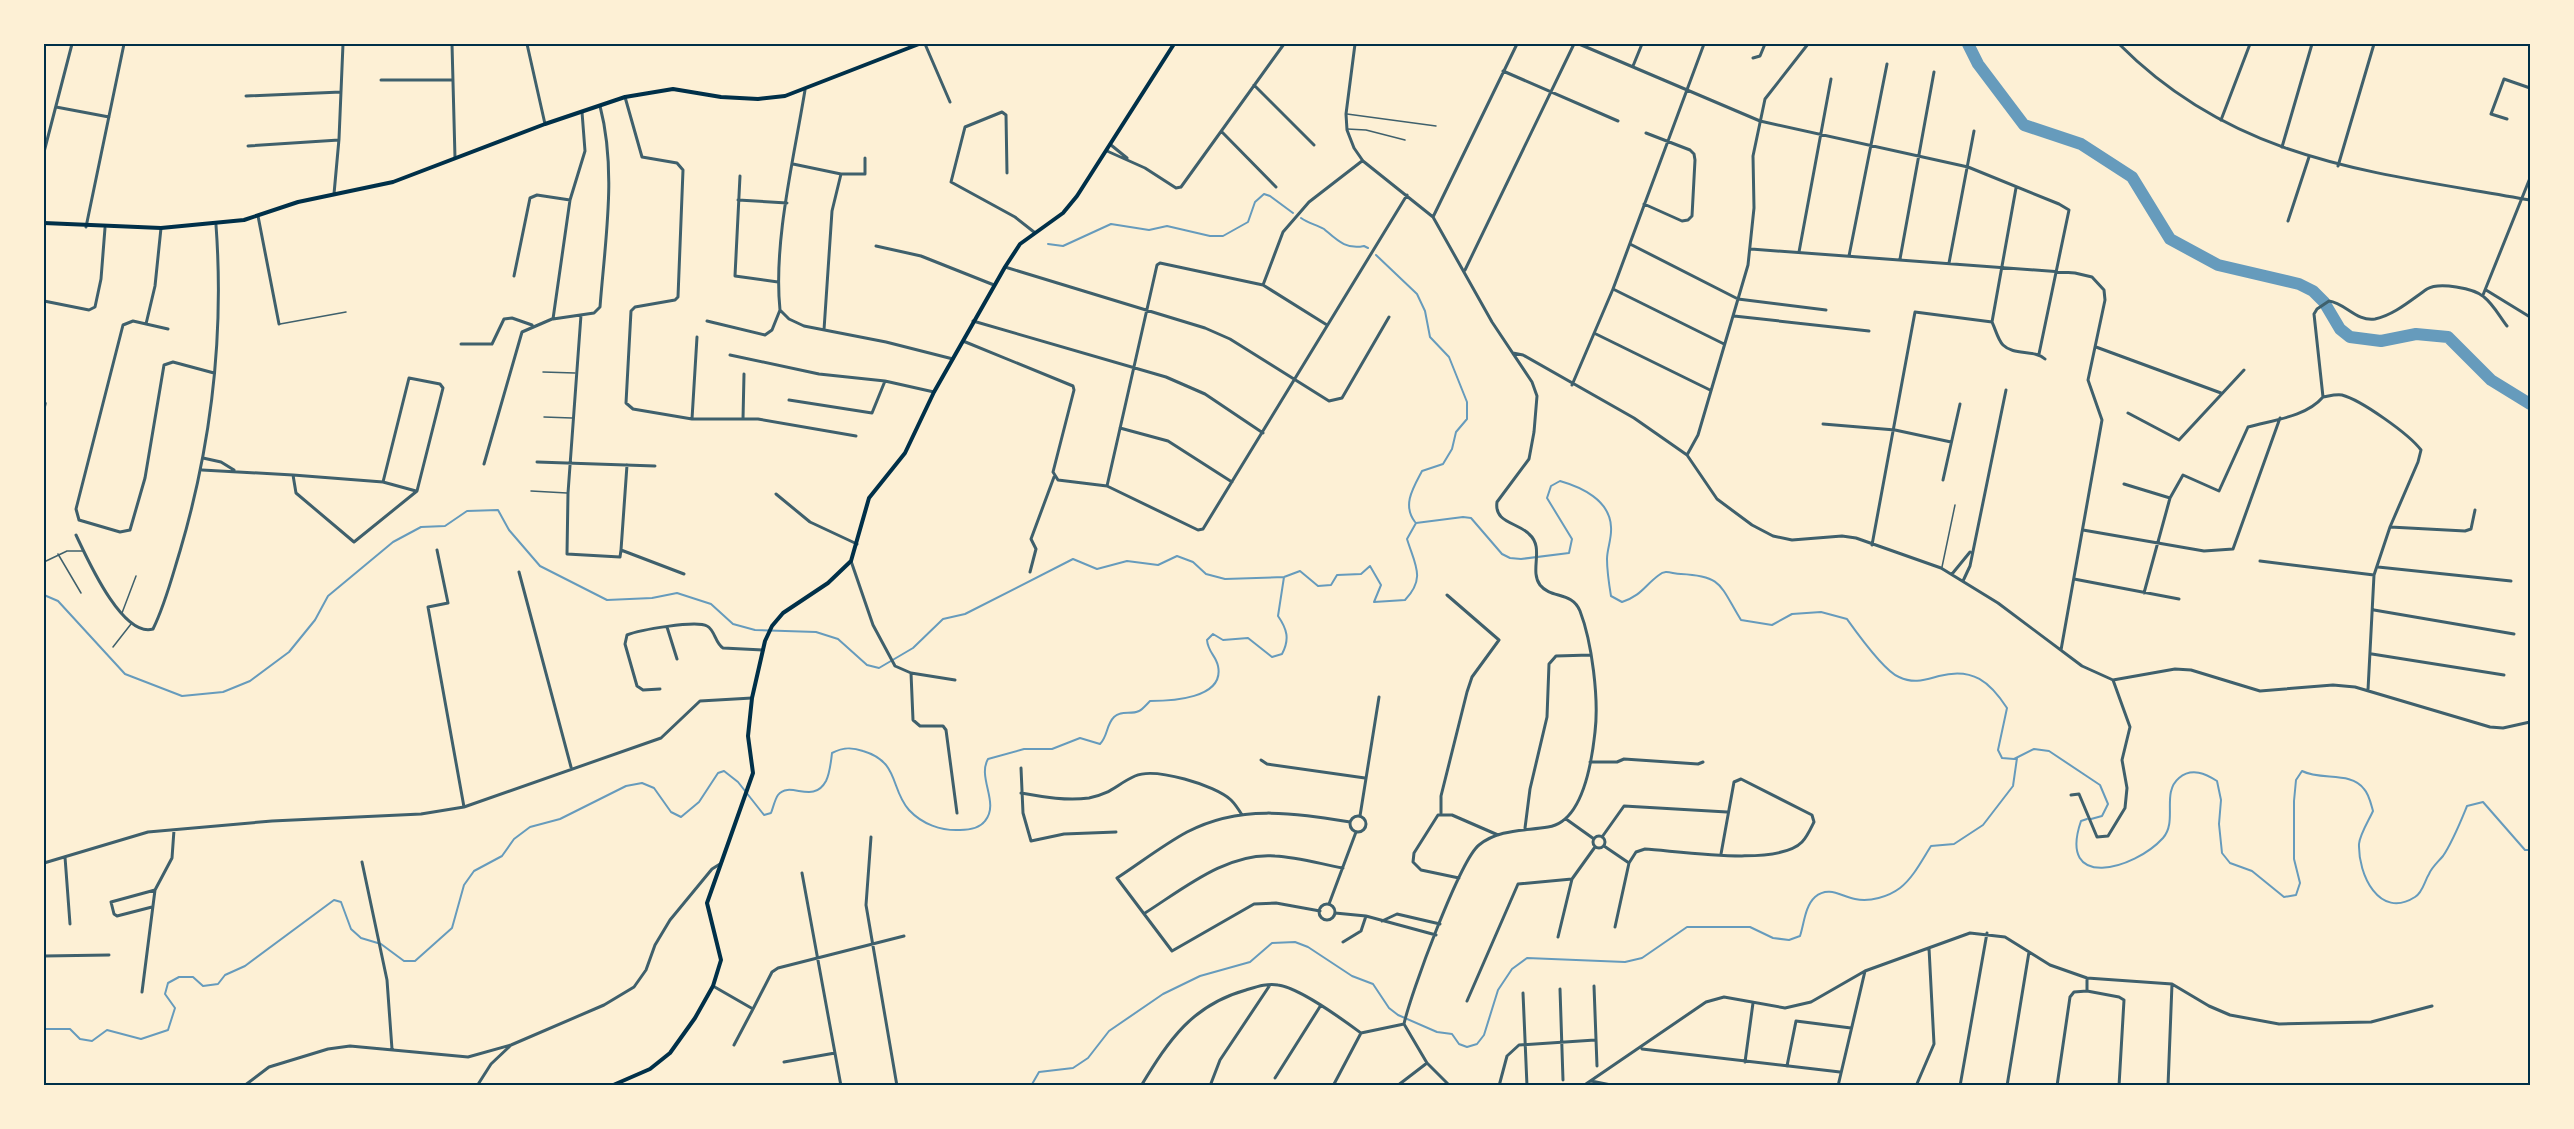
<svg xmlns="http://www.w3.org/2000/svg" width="2574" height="1129" font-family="Lato,sans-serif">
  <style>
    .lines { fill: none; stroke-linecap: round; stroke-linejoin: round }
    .stream { stroke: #669bbc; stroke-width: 2 }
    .river { stroke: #669bbc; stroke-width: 12 }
    .service { stroke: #3f606c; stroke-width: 1.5 }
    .minor { stroke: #3f606c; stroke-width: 3 }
    .tertiary { stroke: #3f606c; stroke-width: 3 }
    .secondary { stroke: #003049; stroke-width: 4 }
    .neatline { fill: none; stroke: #003049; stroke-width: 2 }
  </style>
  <rect width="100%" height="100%" fill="#fdf0d5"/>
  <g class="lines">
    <path class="stream" d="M1301 218C1308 223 1317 225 1324 229 1337 240 1346 250 1364 246L1368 248
      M1048 244 1063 246 1111 224 1149 230 1167 226 1210 236H1223L1248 222 1255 202 1264 194 1270 196 1293 213
      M1376 255 1417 294 1425 311 1430 337 1449 357 1467 402V419L1456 432 1452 449 1443 464 1422 471C1413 488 1402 505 1415 522
      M44 595 58 601 125 674 182 696 223 692 250 681 289 652 315 620 328 596 393 542 421 527 445 526 467 511 498 510 509 530 540 566 607 600 652 598 677 593 711 604 733 624 755 630 816 632 838 639 867 665 879 668 913 648 943 619 965 614 1073 559 1097 569 1127 561 1158 565 1177 556 1193 562 1206 574 1225 579 1284 577 1300 571 1318 586 1331 585 1337 575 1361 574 1370 566 1381 585 1374 602 1405 600C1426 578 1415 565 1407 539L1416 523 1463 517 1471 518 1502 554 1510 558 1521 559 1569 553 1572 539 1547 498 1551 486 1560 481C1581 487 1610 500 1611 527 1612 538 1607 549 1607 559 1607 571 1609 584 1611 596L1622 602C1642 595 1644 586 1659 575 1666 569 1672 574 1681 574 1723 576 1720 586 1741 620L1772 625 1792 614 1821 612 1847 619C1857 633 1884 671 1899 677 1914 684 1924 680 1939 676 1973 667 1990 682 2007 708L1998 750 2002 758 2014 759 2034 749 2049 751 2100 785 2108 804 2102 816 2091 819
      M2087 819 2081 821C2057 891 2134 870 2163 838 2178 821 2161 793 2179 778 2192 767 2206 774 2217 781L2221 800 2219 824 2222 853 2230 863 2252 871 2284 897 2296 895 2300 883 2294 859V801L2296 780 2302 771C2321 781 2351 771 2364 789 2369 794 2371 804 2373 811 2369 820 2360 834 2359 844 2358 874 2379 920 2415 897 2423 892 2424 882 2429 874 2432 867 2438 862 2443 856 2453 841 2460 823 2467 806L2483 802 2525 850H2530
      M44 1029H70L80 1039 92 1041 107 1030 141 1039 168 1030 175 1008 165 994 168 983 179 977H193L203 986 218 984 225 975 245 966 334 900 341 902 351 929 361 938 381 944 404 961H415L452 928 464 885 474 871 502 856 514 839 530 827 560 819 626 786 642 783 654 788 671 812 681 817 699 802 718 773 724 771 738 782 764 815 771 813C773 808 775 799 778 795 790 780 813 805 826 781 830 773 831 761 832 753 843 747 852 747 863 751 900 762 890 789 909 810 922 824 941 831 960 830 969 830 979 829 985 821 1000 803 977 778 988 759L1024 749H1052L1080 738 1100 744C1108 736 1106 725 1114 717 1121 710 1131 715 1139 711 1142 710 1147 704 1150 701 1170 701 1225 699 1218 666 1216 656 1208 652 1207 640L1213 634 1223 640 1248 638 1272 657 1282 654C1290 639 1287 629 1278 616L1284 577
      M1031 1086 1039 1072 1073 1068 1088 1058 1109 1031 1163 994 1200 976 1250 962 1272 943 1295 942 1308 947 1352 976 1373 984 1389 1008 1398 1015 1437 1032 1452 1034 1459 1044 1467 1047 1477 1044 1484 1035 1498 990 1512 969 1527 958 1625 962 1642 958 1687 927H1750L1773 938 1789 940 1800 936C1804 924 1805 906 1815 897 1829 885 1842 897 1855 899 1870 902 1888 897 1900 888 1913 878 1922 860 1931 846L1954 844 1983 825 2013 786 2017 758"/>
    <path class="river" d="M1968 44 1978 64 2024 125 2081 144 2132 177 2170 239 2218 265 2299 284 2313 291 2324 302 2340 329 2350 337 2381 341 2416 334 2448 337 2491 380 2530 404"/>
    <path class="service" d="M1347 114 1436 126
      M1347 129 1366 130 1405 140
      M280 324 346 312
      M543 372 575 373
      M44 413 46 403
      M544 417 572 418
      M531 491 567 493
      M58 554 81 593
      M44 562 67 551H83
      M1942 567 1955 505
      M122 613 136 576
      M113 647 131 624"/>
    <path class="minor" d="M452 44 455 158
      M527 44 545 124
      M925 44 950 102
      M1355 44 1346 114 1347 130 1354 148 1363 161 1433 217 1492 322 1532 382 1537 396 1534 432 1529 459 1497 502C1494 523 1517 522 1529 534 1545 548 1529 570 1540 585 1551 599 1572 591 1580 611 1592 642 1599 699 1595 732 1592 760 1583 822 1548 827 1524 831 1499 829 1479 845 1460 860 1410 995 1404 1024L1427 1063 1450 1086
      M1579 44 1760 121 1968 167 2059 204 2069 210 2039 354
      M1753 58 1760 56 1765 44
      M1633 66 1642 44
      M1503 71 1618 121
      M381 80H453
      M1254 85 1314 145
      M246 96 341 92
      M625 97 642 157 677 163 683 170 678 297 675 300 635 307 631 311 626 403 633 409 692 419H758L856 436
      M56 107 109 117
      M582 112 585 151 570 200 553 319 594 313 600 307C605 241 617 171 600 106
      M2507 119 2491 114 2504 79 2530 88
      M2221 120 2250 44
      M1222 132 1276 187
      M1111 145 1127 158
      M248 146 339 140
      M2282 147 2312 44
      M1107 151 1145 168 1176 188 1181 187 1284 44
      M44 152 72 44
      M793 164 841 174H865V158
      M2338 166 2374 44
      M1007 173 1006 115 1002 112 965 127 951 182 1015 217 1034 232
      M740 176 735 276 778 282
      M334 194 339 139 343 44
      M738 200 787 203
      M1644 204 1682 221 1688 220 1692 216 1695 160 1694 154 1690 150 1646 133
      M258 216 279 324
      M1433 217 1517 44
      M2288 221 2309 157
      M86 227 124 44
      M1630 244 1738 299 1826 310
      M876 246 921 256 994 285
      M1751 249 2075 273 2092 277 2104 290 2105 300 2088 380 2102 420 2061 650
      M1799 252 1831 79
      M1849 256 1887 64
      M1900 259 1934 72
      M1949 263 1974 131
      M1005 267 1205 328 1230 339 1329 401 1342 398 1389 317
      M1465 270 1574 44
      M514 276 530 198 537 195 570 200
      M1263 285 1283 232 1309 202 1362 161
      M1613 289 1724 344
      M2486 290 2530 317
      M2483 295 2530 178
      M44 301 89 310 95 307 101 279 105 228
      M780 310C773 243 794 158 805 90
      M581 315 568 493 567 554 620 557 621 550 684 574
      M1734 316 1869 331
      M707 321 765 335 772 330 780 310 789 319 804 326 886 342 953 359
      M973 321 1166 377 1205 394 1263 433
      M1992 322 2016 188
      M146 324 155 286 161 228
      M168 329 133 321 123 325 76 509 79 520 120 532 130 530 145 478 164 365 173 362 214 373
      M824 330 832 211 841 174
      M1596 334 1710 390
      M963 341 1073 386 1074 390 1053 472 1058 480 1107 486 1198 530 1203 529 1407 195
      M461 344H492L504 319 512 318 532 325
      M2096 347 2221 393
      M1513 353 1523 355 1634 418 1687 455 1717 499 1752 525 1773 536 1792 540 1842 536 1856 538 1941 568 1998 603 2082 666 2113 680 2175 669 2191 670 2260 691 2333 685 2355 687 2490 727 2503 728 2530 722
      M730 355 819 374 885 381 934 392
      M1572 385 1613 289 1704 44
      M2323 397C2329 396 2336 394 2342 395 2361 400 2409 434 2421 450L2418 462 2390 527 2374 575 2368 690
      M2323 397 2314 314 2317 309 2329 301C2345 303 2357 322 2375 319 2394 315 2411 300 2427 289 2439 282 2474 288 2484 297 2493 304 2500 317 2507 326
      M789 400 872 413 885 381
      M2128 413 2179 440 2244 370
      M692 419 697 337
      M743 419 744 374
      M1823 424 1895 430 1951 442
      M1120 428 1168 441 1232 482
      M1687 455 1698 435 1748 265 1754 208 1753 156 1765 99 1808 44
      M203 458 221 462 234 470
      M537 462 655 466
      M484 464 522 332 552 319
      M202 470 293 475 296 493 354 542 417 491 443 388 440 384 409 378 383 482
      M293 475 383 482 416 491
      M1943 480 1960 404
      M2124 484 2170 498
      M1107 486 1157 265 1160 263 1263 285 1327 325
      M776 494 810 522 857 544
      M2390 527 2465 531 2471 529 2475 510
      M2083 530 2204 551 2233 549 2280 418
      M76 535C87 558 122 638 153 629 165 605 172 577 180 551 211 446 224 334 216 225
      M1872 545 1915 312 1992 322C1995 328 1998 340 2003 345 2014 356 2034 349 2045 359
      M437 550 448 603 428 607 464 807
      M621 550 627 465
      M851 561 873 625 895 666 911 673 913 720 920 726H943L946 730 957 813
      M2260 561 2374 575
      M2378 567 2511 581
      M519 572 571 767
      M1030 572 1036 549 1031 539 1054 477
      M1952 574 1970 552
      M2074 579 2179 599
      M1963 581 1970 566 2006 390
      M2144 593 2170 498 2183 475 2219 491 2248 427C2273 420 2306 417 2323 397
      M2374 610 2514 634
      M667 627 677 659
      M2372 654 2504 675
      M911 673 955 680
      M660 689 643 690 637 686 625 644 627 635C639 630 696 620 707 626 715 630 715 643 723 648L763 650
      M1261 760 1267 764 1365 778
      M1590 762H1617L1624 759 1698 764 1703 762
      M1021 768 1023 813 1031 841 1064 834 1116 832
      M1021 793C1044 797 1066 801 1089 798 1111 794 1117 784 1135 776 1155 767 1215 785 1231 800 1235 804 1239 810 1242 815
      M2071 795 2079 794 2097 837 2108 836 2125 808 2127 788 2122 760 2130 727 2113 680
      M1441 813V796L1467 692 1472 677 1499 640 1447 595
      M1350 824a8 8 0 1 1 16 0a8 8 0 1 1-16 0Z
      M1360 816 1379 697
      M1566 819 1594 839
      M1525 828 1530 789 1547 717 1549 664 1556 656 1590 655
      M1593 842a6 6 0 1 1 12 0a6 6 0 1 1-12 0Z
      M871 837 866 905 897 1086
      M1602 837 1624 806 1727 812
      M1604 846 1629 863
      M65 857 70 924
      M362 862 387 980 392 1049
      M44 863 148 832 272 821 421 814 464 807 661 738 700 701 752 698
      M802 873 841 1086
      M1459 878 1421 870 1413 862 1414 853 1438 815H1452L1498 835
      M1329 904 1356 832
      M1319 912a8 8 0 1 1 16 0a8 8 0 1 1-16 0Z
      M152 907 117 916 114 914 111 902 155 890
      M1320 911 1276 903 1254 904 1172 951 1117 878C1140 863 1163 845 1187 832 1240 804 1294 813 1350 822
      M1145 913C1183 889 1227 852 1275 856 1297 857 1321 864 1343 868
      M1335 913 1366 916 1436 935
      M1382 921 1397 914 1440 924
      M1615 927 1629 863 1636 852 1645 849C1679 851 1778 867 1802 842 1807 837 1811 828 1814 822L1812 815 1741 779 1734 782 1721 854
      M1558 937 1572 879
      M1343 942 1361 931 1366 916
      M44 956 109 955
      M713 986 753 1009 772 972 778 968 904 936
      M1594 986 1597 1066
      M1560 989 1563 1080
      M2087 991V978
      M142 992 155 890 172 858 174 830
      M1523 993 1527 1086
      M1467 1001 1518 884 1572 879 1595 847
      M734 1045 753 1009
      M1642 1049 1840 1072
      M784 1062 835 1053
      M1745 1062 1753 1003
      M1787 1066 1796 1021 1851 1028
      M1275 1078 1321 1005
      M1591 1081 1616 1086
      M244 1086 269 1067 328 1049 350 1046 468 1057 511 1045 604 1005 634 987 646 970 655 945 670 920 712 869 720 864
      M477 1086 491 1064 510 1046
      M1141 1086C1169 1040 1192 1005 1246 990 1256 987 1267 983 1278 985 1300 988 1342 1019 1361 1033L1404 1024
      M1210 1086 1220 1060 1270 985
      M1333 1086 1361 1033
      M1397 1086 1427 1063
      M1499 1086 1507 1056 1519 1045 1595 1040
      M1583 1086 1706 1002 1724 997 1785 1008 1811 1002 1865 971 1970 933 2005 937 2050 965 2087 978 2172 984 2209 1006 2230 1015 2279 1024 2371 1022 2432 1006
      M1838 1086 1865 971
      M1916 1086 1934 1044 1929 948
      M1960 1086 1987 933
      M2007 1086 2029 952
      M2057 1086 2070 997 2074 992 2087 991 2119 997 2124 1000 2119 1086
      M2168 1086 2172 984"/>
    <path class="tertiary" d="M2119 44C2237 163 2375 172 2530 200"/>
    <path class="secondary" d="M44 223 161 228 244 220 298 202 393 182 545 124 625 97 673 89 721 97 758 99 785 96 919 44
      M611 1086 650 1069 670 1053 695 1018 713 986 721 960 707 903 753 773 748 736 752 698 765 641 772 626 783 613 828 583 851 561 869 498 905 453 934 392 1005 267 1020 244 1063 213 1077 196 1174 44"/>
  </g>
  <rect width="2574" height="1129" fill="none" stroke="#fdf0d5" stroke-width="90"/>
  <rect x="45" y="45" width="2484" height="1039" class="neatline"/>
</svg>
